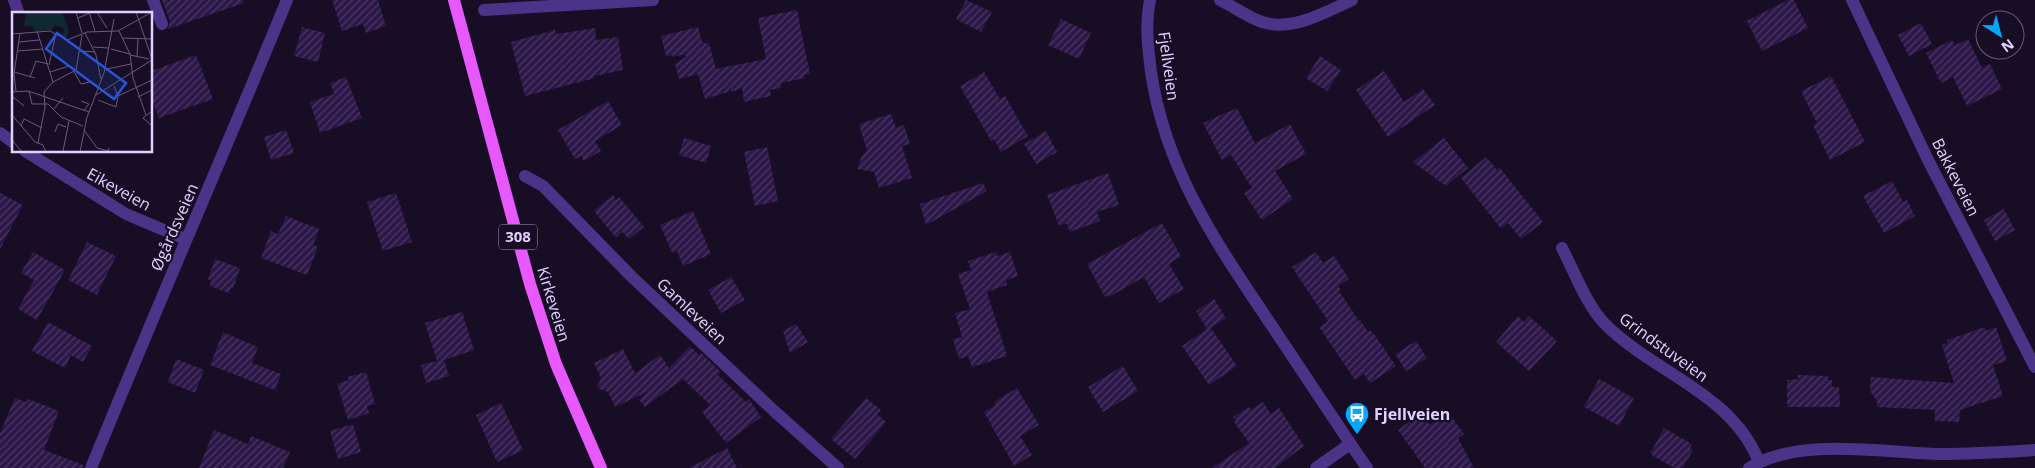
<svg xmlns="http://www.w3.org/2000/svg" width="2035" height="468" font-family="'Open Sans',sans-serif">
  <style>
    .building { fill: url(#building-hatch) }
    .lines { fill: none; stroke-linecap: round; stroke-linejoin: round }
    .minor { stroke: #4b3488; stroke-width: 12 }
    .primary { stroke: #e858ff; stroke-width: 12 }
    .labels { text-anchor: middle; stroke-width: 4.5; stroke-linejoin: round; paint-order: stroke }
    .shield { fill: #170d25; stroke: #a496be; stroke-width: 1 }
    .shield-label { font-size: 15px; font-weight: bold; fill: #e1d1ff }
    .street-label { font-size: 16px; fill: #e1d1ff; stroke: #170d25 }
    .poi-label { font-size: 16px; font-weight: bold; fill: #e1d1ff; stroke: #170d25; text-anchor: start }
    .inset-road { fill: none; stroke: #685b7c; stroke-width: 1 }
    .view { fill: #2755da; fill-opacity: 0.15; stroke: #2755da; stroke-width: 2.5 }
    .inset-edge { fill: none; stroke: #e1d1ff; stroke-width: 2.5 }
  </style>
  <defs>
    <pattern id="building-hatch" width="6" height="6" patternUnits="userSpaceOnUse" patternTransform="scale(1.25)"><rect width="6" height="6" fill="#2d1748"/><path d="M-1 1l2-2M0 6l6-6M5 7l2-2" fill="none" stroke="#4b3863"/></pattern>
  </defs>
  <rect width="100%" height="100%" fill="#170d25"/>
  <path class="building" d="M162 0H243L244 3 168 29 170 21Z
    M332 0H378L386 26 366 33 363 24 342 31Z
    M966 0 992 12 981 32 956 19Z
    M1788 0H1794L1808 28 1762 51 1747 21Z
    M797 10 810 74 804 75 805 78 781 83V88L770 90 771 96 744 102 742 88 731 92 730 87 728 92 705 99 698 74 679 79 675 64 686 57 685 54 673 57 672 55 666 56 661 36 698 27 702 42H705V44L709 43 716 69 766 59 758 18Z
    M1061 19 1091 33 1079 59 1048 45Z
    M1921 23 1932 44 1909 56 1898 35Z
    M302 27 325 33 318 62 294 56Z
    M595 28 596 40 618 37 623 70 594 76 595 78 525 96 511 42 555 30 556 34Z
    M1968 39 1982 68 1990 64 2002 89 1967 106 1953 77 1941 83 1926 53 1952 40 1955 45Z
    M196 55 213 99 159 118 151 97V71Z
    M1320 56 1341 70 1327 91 1306 78Z
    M1384 71 1404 102 1423 89 1435 105 1388 137 1356 90Z
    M984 72 1000 99 1005 96 1028 136 1001 152 994 139 991 141 960 86Z
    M1831 76 1865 142 1830 160 1813 125 1817 123 1801 91Z
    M346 77 362 118 320 133 310 102 334 94 330 83Z
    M608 101 622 125 595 141 601 151 584 161 581 156 575 159 558 130Z
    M1237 108 1255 143 1290 124 1306 154 1275 171 1293 199 1262 220 1244 193 1252 188 1231 155 1222 160 1203 123Z
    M891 114 896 128 904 125 910 144 902 146 912 178 879 188 874 172 857 169 861 158 867 150 859 124Z
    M286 130 294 153 271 160 264 137Z
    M1046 131 1057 152 1036 164 1024 144Z
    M684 138 711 146 706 163 679 155Z
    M1444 138 1468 168 1446 186 1413 162Z
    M767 147 778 201 755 206 744 152Z
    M1486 157 1497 170 1500 168 1543 222 1521 239 1508 223 1501 229 1461 178Z
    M1108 173 1119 205 1097 212 1100 221 1070 232 1066 223 1059 226 1047 195Z
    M1892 181 1903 202 1907 200 1915 216 1884 233 1863 196Z
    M983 183 987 191 926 225 920 204Z
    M0 193 23 205 0 249Z
    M396 193 412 242 383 251 367 202Z
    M613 195 616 200 619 197 644 227 629 239 622 232 616 238 594 211Z
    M2004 209 2015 230 1995 241 1984 220Z
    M693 211 711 254 683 266 677 251 672 253 660 225Z
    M286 216 319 229 313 245 318 247 307 275 261 258 271 231 278 234Z
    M1162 223 1181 256 1169 264 1184 289 1159 303 1144 277 1109 297 1108 295 1105 297 1087 264Z
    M87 242 116 256 97 295 68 280Z
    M33 252 65 270 37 320 18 309 34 280 21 273Z
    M996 252 997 256 1010 252 1018 276 1006 280 1007 285 987 292 1007 356 972 367 968 356 959 359 953 339 962 337 955 313 970 309 958 274 971 270 968 261Z
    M1316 252 1323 263 1334 256 1349 279 1338 286 1341 290 1339 291 1359 321 1360 320 1368 332 1370 330 1374 334 1396 366 1370 383 1364 374 1355 380 1319 327 1328 321 1292 267Z
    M215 259 240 268 233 289 231 288 229 293 210 286 211 281 208 279Z
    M731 277 745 300 721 313 708 290Z
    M1214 299 1226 318 1211 328 1237 366 1209 385 1182 346 1207 329 1196 311Z
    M462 312 474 350 444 360 449 376 426 383 421 365 437 361 425 323Z
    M1518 316 1524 322 1529 316 1557 341 1529 371 1496 342Z
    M48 322 92 346 83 362 71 355 65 368 32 351Z
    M796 324 808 342 790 353 783 331Z
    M1985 327 1986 331 1996 327 2007 361 1993 365 2003 396 1960 410 1959 422 1935 421V410L1877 407V401L1870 391 1871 377 1954 383 1942 345 1948 343 1947 340Z
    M223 332 258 347 252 363 281 374 275 390 210 365Z
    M1416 341 1427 358 1406 371 1395 354Z
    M690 346 699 355 701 353 721 372 718 375 746 402 749 399 761 417 726 443 702 412 710 405 683 379 645 407 639 400 647 392 615 407 608 392 597 388 601 378 594 363 623 349 635 373 660 355 669 368Z
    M176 359 204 370 195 393 168 382Z
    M1123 366 1138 391 1103 412 1088 387Z
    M366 372 375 404 367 406 369 413 348 420 337 384 349 380 348 377Z
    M1798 375 1828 376V380H1832V387H1839L1840 407H1787V380L1798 379Z
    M1599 379 1634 398 1619 426 1584 407Z
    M1017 388 1039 425 1020 436 1032 455 1014 466 984 412 995 405 994 402Z
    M15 398 26 402 28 399 59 411 44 450 83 465V468H0V433Z
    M866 398 881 410 877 414 886 422 855 459 831 439Z
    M1263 402 1271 414 1279 408 1304 446 1275 468H1212L1249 443 1234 422 1236 421 1233 417 1249 407 1251 410Z
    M501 403 523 450 497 462 476 415Z
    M1422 412 1430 425 1448 412 1464 434 1458 438 1474 468H1425L1398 430Z
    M353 424 361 452 338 459 330 431Z
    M1664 428 1692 444 1690 448 1693 450 1683 468H1674L1650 454Z
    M214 430 248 444 251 436 290 452 283 468H199Z
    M727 448 737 468H689Z"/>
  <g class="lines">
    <path class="minor" d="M14 0 19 14
      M153 0 162 24
      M1150 0C1145 24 1148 48 1151 72 1166 175 1222 251 1278 335 1308 380 1337 424 1367 468
      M1220 0C1234 7 1248 17 1262 22 1292 32 1326 12 1352 0
      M1852 0 1928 160 2035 367
      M484 10 653 0
      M0 133 14 143
      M25 151 126 214 185 239
      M525 176 543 186 631 276 773 410 838 468
      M1562 248C1574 271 1587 306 1605 324 1654 373 1732 393 1759 462
      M91 468C155 311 223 156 287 0
      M1316 468 1350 444
      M1749 468C1800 436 1882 453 1940 454 1972 454 2003 452 2035 450"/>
    <path class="primary" d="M454 0 530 284 556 364 601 468"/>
  </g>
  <defs>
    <symbol id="bus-pin" viewBox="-11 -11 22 30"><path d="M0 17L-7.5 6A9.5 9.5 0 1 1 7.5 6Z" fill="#00a7fc" stroke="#170d25"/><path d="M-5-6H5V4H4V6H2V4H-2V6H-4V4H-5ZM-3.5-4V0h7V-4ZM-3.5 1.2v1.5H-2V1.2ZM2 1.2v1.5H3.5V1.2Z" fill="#fff"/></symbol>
  </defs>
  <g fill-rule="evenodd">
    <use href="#bus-pin" x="1343" y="400" width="28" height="38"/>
  </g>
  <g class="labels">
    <rect class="shield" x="499" y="224.5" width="38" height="25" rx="4"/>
    <g class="shield-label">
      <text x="518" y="242">308</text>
    </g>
    <g class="street-label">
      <text transform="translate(1169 66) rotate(82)" y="6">Fjellveien</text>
      <text transform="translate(1956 177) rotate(63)" y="6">Bakkeveien</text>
      <text transform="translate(119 189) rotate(29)" y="6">Eikeveien</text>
      <text transform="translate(174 227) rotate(-66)" y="6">Øgårdsveien</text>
      <text transform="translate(554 304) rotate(73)" y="6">Kirkeveien</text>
      <text transform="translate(692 311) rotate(43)" y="6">Gamleveien</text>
      <text transform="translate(1664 347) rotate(36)" y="6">Grindstuveien</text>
    </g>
    <g class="poi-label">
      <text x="1374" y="420">Fjellveien</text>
    </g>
  </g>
  <g transform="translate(12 12)">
    <rect width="140" height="140" fill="#170d25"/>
    <path d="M12 0H50L57 19 54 26 50 23 52 17 43 13 40 18 22 19 21 14H12L14 2Z" fill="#0f2930"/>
    <path class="inset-road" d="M64 0 70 21M77 0 83 19M85 0 95 16M124 0 140 47M66 6 80 0M25 19 41 70M106 19 140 0M107 19 118 42 121 66 134 103M73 21 84 43 89 67M0 22 38 19 55 28 75 20 106 19M111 26 140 27M7 30 27 28M81 35 96 36M99 37 118 42M5 39 31 37M68 39 83 40M118 43 137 47M125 44 126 27M37 53 44 21M95 57 119 52M2 60 23 66M38 60 57 54 63 59M62 60 69 72 78 70 86 74M18 65 24 49 36 52M4 79 2 62 8 21M17 79 20 92H36L49 105 71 114M0 80 16 79 77 100M84 83 140 48M0 84 12 94M106 84 140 68M126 85 140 78M86 88 104 95 106 84 102 74M69 89 77 92 72 98M41 98 51 86M140 99 131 106 140 114M0 103 23 130 31 133 34 140M9 114 12 107 30 116M72 118 85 136 96 139 97 136M43 120 46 112 54 115M0 128 10 140M26 131 33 95 32 80 41 70 64 58 70 23M51 139 57 109M68 140 75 105 92 61 102 7"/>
    <path class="view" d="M45 21 114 71 102 87 34 37Z"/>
    <rect width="140" height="140" class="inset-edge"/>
  </g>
  <g transform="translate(2000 35) rotate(144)"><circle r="24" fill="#170d25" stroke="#685b7c"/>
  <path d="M0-4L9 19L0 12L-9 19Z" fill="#00a7fc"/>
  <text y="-8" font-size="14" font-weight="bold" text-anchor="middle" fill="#e1d1ff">N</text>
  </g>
</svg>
